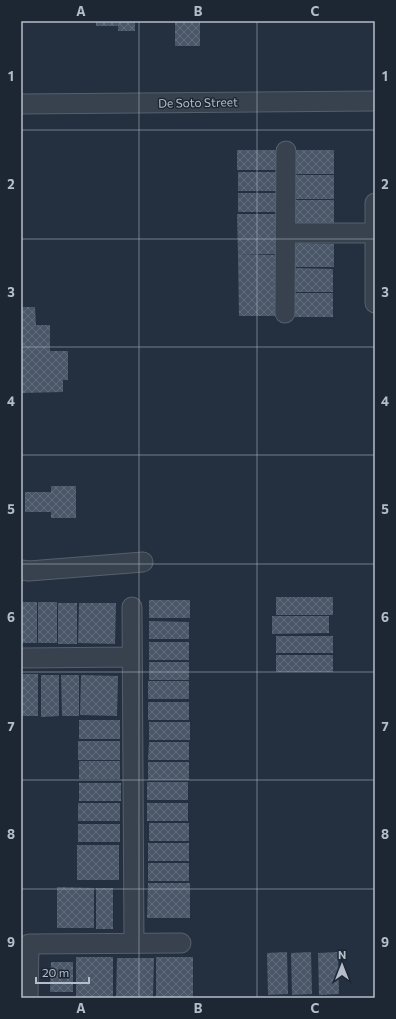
<svg xmlns="http://www.w3.org/2000/svg" width="396" height="1019" font-family="Commissioner,sans-serif">
  <style>
    .building { fill: url(#building-cross-hatch) }
    .lines { fill: none; stroke-linecap: round; stroke-linejoin: round }
    .minor-casing { stroke: #56606c; stroke-width: 21 }
    .minor { stroke: #38424f; stroke-width: 19 }
    .grid { fill: none; stroke: #b4bdc9; stroke-width: 1; stroke-opacity: 0.55 }
    .labels { text-anchor: middle; stroke-width: 3; stroke-linejoin: round; paint-order: stroke }
    .street-label { font-size: 12px; fill: #b4bdc9; stroke: #1d2734 }
    .neatline { fill: none; stroke: #b4bdc9; stroke-width: 1.5 }
    .grid-label { font-size: 13px; text-anchor: middle; font-weight: bold; fill: #b4bdc9 }
  </style>
  <defs>
    <pattern id="building-cross-hatch" width="8" height="8" patternUnits="userSpaceOnUse"><rect width="8" height="8" fill="#4a5768"/><path d="M0 0l8 8M0 8l8-8" fill="none" stroke="#626d7c"/></pattern>
  </defs>
  <rect width="100%" height="100%" fill="#24303f"/>
  <path class="building" d="M96 21H135V31H118V26H96Z
    M175 21H200V46H175Z
    M237 150H276V170H237Z
    M296 150H334V174H296Z
    M238 172H276V191H238Z
    M295 175H334V199H295Z
    M238 193H276L277 212H238Z
    M295 200H334V224H295Z
    M237 214H276L277 254 238 255Z
    M295 243 334 244V267H295Z
    M238 255H277L278 316H239Z
    M295 268 333 269V292H294Z
    M294 293H333V317H294Z
    M21 307H35L36 325H50V351H68V380H63V392L21 393Z
    M51 486H76V518H51V512H25V492H51Z
    M276 597H333V615H276Z
    M149 600H190V618H149Z
    M21 602H37V643H21Z
    M38 602H57V643H38Z
    M58 603H77V644H58Z
    M79 603H116L115 644 78 643Z
    M272 616H329V633L272 634Z
    M149 621 189 622V639H149Z
    M276 636H333V653H276Z
    M149 642H189V660H149Z
    M276 655H333V672H276Z
    M149 662H189V680H149Z
    M21 674H38V716H21Z
    M41 675H59V716L41 717Z
    M61 675H79V716H62Z
    M81 675 118 676 117 716 80 715Z
    M148 681H189V699H148Z
    M148 702H189V720H148Z
    M79 720H120V739H79Z
    M149 722H190V740H149Z
    M78 741H120V760H78Z
    M149 742H189V760H148Z
    M79 761H120V779H79Z
    M148 762H189V780H148Z
    M147 782H188V800H147Z
    M79 783H121V801H79Z
    M78 803H120V821H78Z
    M147 803H188V821H147Z
    M149 823H189V841H149Z
    M78 824H120V842H78Z
    M148 843H189V861H148Z
    M77 845H119V880H77Z
    M148 863H189V881H148Z
    M148 883H190V918H147Z
    M57 887 94 888V928H57Z
    M96 888H113V929H96Z
    M287 952 288 994 268 995 267 953Z
    M311 952 312 994 292 995 291 953Z
    M338 952 339 994 319 995 318 953Z
    M76 957H113V998L76 997Z
    M156 957H193V998L156 997Z
    M117 958H154L153 998H116Z
    M51 962H73V992H50Z"/>
  <g class="lines">
    <defs>
      <path id="minor" d="M21 104 375 101
        M375 203V303
        M285 233H375
        M285 313 286 151
        M21 570 29 571 143 562
        M132 607 134 943
        M21 658 132 657
        M28 998 29 944 181 943"/>
    </defs>
    <use href="#minor" class="minor-casing"/>
    <use href="#minor" class="minor"/>
  </g>
  <path class="grid" d="M139 21V998M257 21V998M21 130H375M21 239H375M21 347H375M21 455H375M21 564H375M21 672H375M21 780H375M21 889H375"/>
  <g class="labels">
    <g class="street-label">
      <text transform="translate(198 103) rotate(-1)" y="4">De Soto Street</text>
    </g>
  </g>
  <rect width="396" height="1019" fill="none" stroke="#1d2734" stroke-width="44"/>
  <g transform="translate(342 965)" stroke="#1d2734" stroke-width="3" paint-order="stroke">
  <path d="M0-3L7 15L0 10L-7 15Z" fill="#b4bdc9"/>
  <text y="-6" font-size="11" font-weight="bold" text-anchor="middle" fill="#b4bdc9">N</text>
  </g>
  <path d="M36 977v6h53v-6" fill="none" stroke="#b4bdc9" stroke-width="2"/>
  <text x="42" y="977" font-size="12" fill="#b4bdc9" stroke="#1d2734" stroke-width="3" paint-order="stroke">20 m</text>
  <rect x="22" y="22" width="352" height="975" class="neatline"/>
  <g class="grid-label">
    <text x="81" y="16">A</text>
    <text x="198" y="16">B</text>
    <text x="315" y="16">C</text>
    <text x="11" y="81">1</text>
    <text x="385" y="81">1</text>
    <text x="11" y="189">2</text>
    <text x="385" y="189">2</text>
    <text x="11" y="297">3</text>
    <text x="385" y="297">3</text>
    <text x="11" y="406">4</text>
    <text x="385" y="406">4</text>
    <text x="11" y="514">5</text>
    <text x="385" y="514">5</text>
    <text x="11" y="622">6</text>
    <text x="385" y="622">6</text>
    <text x="11" y="731">7</text>
    <text x="385" y="731">7</text>
    <text x="11" y="839">8</text>
    <text x="385" y="839">8</text>
    <text x="11" y="947">9</text>
    <text x="385" y="947">9</text>
    <text x="81" y="1013">A</text>
    <text x="198" y="1013">B</text>
    <text x="315" y="1013">C</text>
  </g>
</svg>
